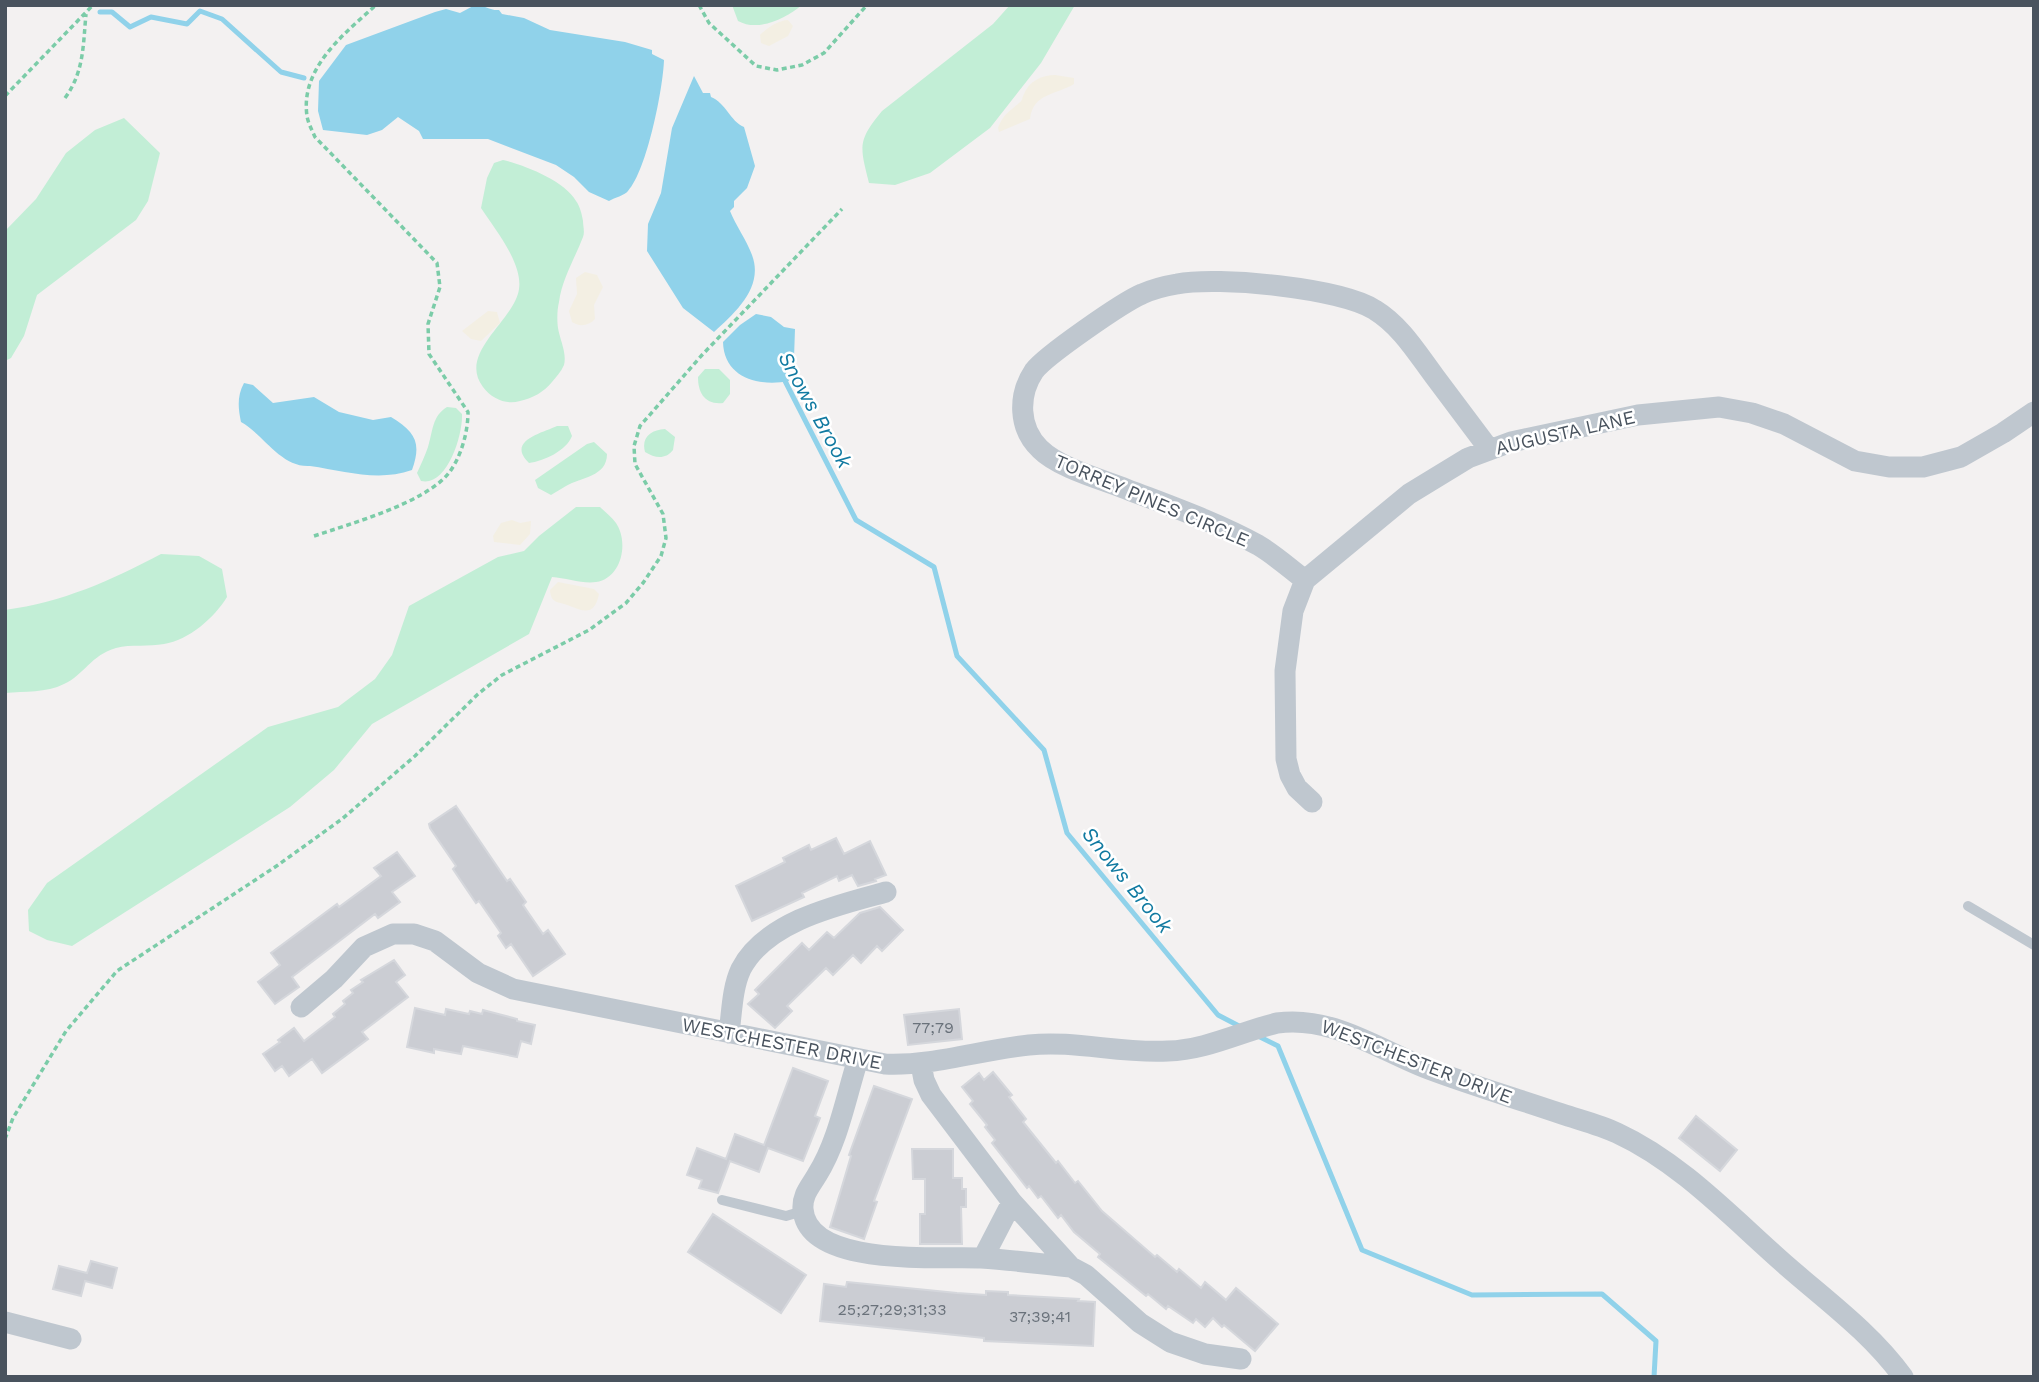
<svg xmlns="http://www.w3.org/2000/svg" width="2039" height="1382" font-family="'Work Sans',sans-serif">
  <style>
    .green { fill: #c2eed6 }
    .sand { fill: #f3efe3 }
    .water { fill: #90d2ea }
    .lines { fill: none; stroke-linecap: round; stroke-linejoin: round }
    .stream { stroke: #90d2ea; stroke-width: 5 }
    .building { fill: #cbcdd3; stroke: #d5d7dc; stroke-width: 2 }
    .path { stroke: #7bcca8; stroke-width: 3.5; stroke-dasharray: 5 3.5; stroke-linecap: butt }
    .service { stroke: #bfc7cf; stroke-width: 10 }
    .minor { stroke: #bfc7cf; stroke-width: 21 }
    .labels { text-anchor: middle; stroke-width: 5; stroke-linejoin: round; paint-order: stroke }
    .number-label { font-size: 16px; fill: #6a727b }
    .street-label { font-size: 19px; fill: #49535e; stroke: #fff }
    .water-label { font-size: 21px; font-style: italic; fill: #117aa1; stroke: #fff }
  </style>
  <rect width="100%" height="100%" fill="#f3f1f1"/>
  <path class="green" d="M732 5H802C785 19 758 32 738 21Z
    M1010 5H1075L1041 63 990 128 930 173 895 185 869 183C860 147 857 141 882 111L993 24Z
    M124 118 160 153 148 201 136 220 37 295 24 336 11 358 5 361V231L36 199 66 153 95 130Z
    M503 160C524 165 565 181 576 201 580 206 582 215 583 221 583 226 585 232 583 237 575 258 562 279 559 302 557 310 557 321 558 328 560 340 567 353 564 365 561 372 556 377 552 382 544 392 533 398 520 401 506 405 492 399 483 387 457 353 515 320 519 289 523 263 494 228 481 208L487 178 494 163Z
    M705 369H719L730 380V394L723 403C705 405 698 393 698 377Z
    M447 407 456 408 462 414C463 435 447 487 421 481L417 473C421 464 425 456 428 447 433 431 432 416 447 407Z
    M557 426H568L572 436C566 451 544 461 529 463 506 441 542 433 557 426Z
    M665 429 675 437 673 450C665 460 655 458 645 452 641 437 651 430 665 429Z
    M594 442 607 454C607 477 581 477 566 486 561 489 556 492 551 495L538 488 535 480 587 444Z
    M576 507H600C605 512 612 517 616 523 629 542 622 578 596 582 583 584 566 578 552 577L529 634 372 724 334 770 290 807 72 946 47 940 29 931 28 910 47 883 268 727 338 707 375 679 392 655 409 606 498 557 524 551 539 536Z
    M161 554 199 556 222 569 227 597C214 618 189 640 164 644 149 647 131 644 116 648 91 655 84 675 64 684 46 693 25 691 5 693V610C63 602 110 581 161 554Z"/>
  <path class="sand" d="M788 20 793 26 788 36 769 46 761 43 760 35C767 28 779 20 788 20Z
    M1055 75 1074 78V84C1056 95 1033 93 1030 119L999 132 998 128C1004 113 1008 113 1019 103 1024 99 1021 99 1024 94 1029 81 1042 75 1055 75Z
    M585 272 597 275 603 287 594 305 595 319C589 326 579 327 572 322L569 311 577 294 576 278Z
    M488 311 497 312 500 323 481 341 471 339 462 331Z
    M512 520 520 523 531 521 530 534 520 545 494 542 493 536 501 523Z
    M558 582 594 589 599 594C595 614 586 613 570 606 559 601 551 605 550 590Z"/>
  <path class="water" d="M475 5C484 5 491 11 499 10L502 14 524 18 550 30 625 42 652 50V54L664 60C663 89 647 170 628 191 624 196 615 197 609 201L589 192 574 177 556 165 488 139H423L419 131 398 117 382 130 367 135 323 130 318 111 319 81 346 45 435 12 446 9 460 13Z
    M694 76 703 93H710L711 97C726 103 730 121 744 127L755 166 747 188 734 201V207L730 211C736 226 746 239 752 255 764 287 736 312 714 332L683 308 647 251 648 224 661 193 672 128Z
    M756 314 771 317 784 327 795 329 794 358 785 369 789 381C759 387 724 378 723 342L740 325Z
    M244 383 253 385 273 403 314 397 339 412 373 420 391 417C415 432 422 442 412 470 378 482 345 471 310 466 281 468 263 434 241 422 238 408 237 396 244 383Z"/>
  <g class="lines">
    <path class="stream" d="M100 12H112L130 27 151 17 187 24 200 11 222 19 281 72 304 78
      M783 377 856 520 934 567 957 656 1044 750 1067 833 1218 1015 1241 1027
      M1256 1035 1278 1046 1362 1250 1472 1295 1602 1294 1656 1341 1654 1377"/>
  </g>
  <path class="building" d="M456 806 507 881 510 879 526 902 523 905 543 934 548 930 565 954 533 976 511 944 506 948 498 936 501 933 479 901 476 903 453 869 456 866 430 828 429 824Z
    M836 838 844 854 870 841 886 875 875 879 876 881 858 886 852 875 839 881 837 876 802 893 804 897 752 921 736 886 785 862 783 858 809 845 811 850Z
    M397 852 415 876 392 892 400 902 378 918 375 914 292 977 299 987 275 1004 258 982 280 965 271 953 337 904 339 907 381 876 374 868Z
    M880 907 903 930 882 951 877 946 861 963 853 955 833 975 826 968 787 1006 792 1011 775 1028 748 1004 759 994 755 990 802 943 809 950 827 932 834 938 860 913Z
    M394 960 405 975 396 982 408 997 362 1032 368 1039 322 1073 312 1059 289 1076 282 1066 275 1071 263 1054 280 1042 278 1040 294 1028 304 1041 335 1017 333 1014 345 1004 343 1001 353 993 351 990 363 982 361 980Z
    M415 1008 445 1015 446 1009 469 1014 470 1011 482 1014 483 1010 517 1019V1021L535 1025 531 1044 521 1041 517 1057 463 1046 461 1054 434 1049V1053L407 1047Z
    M959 1009 962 1039 908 1045 904 1015Z
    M793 1068 828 1081 815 1116 820 1118 803 1161 768 1148 759 1172 730 1161 718 1193 699 1188 702 1180 687 1175 697 1148 726 1159 735 1134 764 1145Z
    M993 1072 1012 1095 1009 1097 1026 1119 1023 1122 1056 1163 1058 1161 1075 1183 1078 1181 1102 1211 1155 1257 1157 1255 1177 1272 1179 1269 1201 1288 1205 1282 1226 1300 1236 1288 1278 1324 1255 1351 1224 1325 1222 1327 1213 1318 1205 1327 1196 1319 1193 1323 1168 1306 1166 1309 1148 1294 1146 1296 1098 1257 1100 1254 1074 1232 1061 1215 1058 1218 1041 1196 1038 1198 1029 1186 1027 1188 992 1143 995 1140 985 1127 987 1125 970 1104 973 1101 962 1087 979 1073 984 1080Z
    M874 1086 912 1099 874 1201 877 1202 864 1239 830 1227 851 1156 849 1155Z
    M1696 1116 1737 1150 1720 1171 1679 1138Z
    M912 1149H953V1178H962V1189H966V1207H961L962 1244H920V1214H925V1179H913Z
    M713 1214 806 1275 781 1313 688 1252Z
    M91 1261 117 1268 112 1288 85 1281 81 1296 53 1289 59 1266 87 1273Z
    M847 1282 957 1293 986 1295V1291L1008 1292V1295L1079 1299 1078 1301 1095 1302 1093 1346 984 1341V1338L820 1321 824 1284 846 1287Z"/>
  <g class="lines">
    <path class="path" d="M699 5 709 23 756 66 777 70 802 65 824 53 867 5
      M5 96 93 5
      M65 98C84 72 83 46 86 14
      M314 536C350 524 424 503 448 474 461 458 468 432 468 412L429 354 428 324 440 287 437 263 315 137C312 130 308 123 307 116 300 68 344 34 376 5
      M5 1139 13 1118 66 1031 117 971 278 865 342 819 415 756 478 694 502 675 589 630 626 603 643 583 661 556 666 538 663 514 635 464 634 446 640 426 702 355 842 209"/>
    <path class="service" d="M1968 906 2034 945
      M722 1200 786 1216 803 1211"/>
    <path class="minor" d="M1305 580C1289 568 1275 555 1258 545 1216 522 1170 506 1126 489 1101 479 1059 468 1040 449 1018 428 1018 395 1034 371 1045 356 1123 302 1142 294 1153 289 1165 286 1177 284 1218 276 1341 288 1375 310 1401 326 1417 353 1435 377 1453 401 1471 425 1489 449
      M1312 802 1297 788 1290 775 1286 759 1285 671 1293 611 1305 580 1409 494 1468 458 1511 442 1638 415 1719 407 1752 413 1784 424 1855 461 1889 467H1923L1961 457 2003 433 2034 412
      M301 1007 334 979 364 947 393 934H414L435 941 478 973 513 989 885 1064C934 1066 980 1050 1029 1045 1075 1040 1121 1054 1168 1051 1206 1050 1240 1032 1277 1023 1333 1015 1380 1051 1431 1070 1474 1086 1518 1099 1562 1114 1580 1120 1600 1125 1617 1133 1682 1163 1734 1220 1788 1267 1827 1301 1872 1334 1903 1377
      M729 1033C732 1012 732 988 741 969 766 921 838 905 886 892
      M858 1059C846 1097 838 1142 817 1175 810 1187 802 1195 803 1209 807 1268 940 1256 981 1258 1011 1260 1041 1264 1071 1267
      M921 1064 924 1080 931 1095 1012 1202 1071 1267 1086 1275 1140 1323 1170 1342 1205 1354 1241 1359
      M983 1258 1012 1202
      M5 1322 71 1339"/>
  </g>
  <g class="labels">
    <g class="number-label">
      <text x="933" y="1033">77;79</text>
      <text x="892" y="1315">25;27;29;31;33</text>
      <text x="1040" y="1322">37;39;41</text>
    </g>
    <g class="street-label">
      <text transform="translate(1565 432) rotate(-13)" y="7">AUGUSTA LANE</text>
      <text transform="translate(1152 500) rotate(23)" y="7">TORREY PINES CIRCLE</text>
      <text transform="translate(782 1043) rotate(11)" y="7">WESTCHESTER DRIVE</text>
      <text transform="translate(1417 1061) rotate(21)" y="7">WESTCHESTER DRIVE</text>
    </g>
    <g class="water-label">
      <text transform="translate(815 410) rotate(61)" y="7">Snows Brook</text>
      <text transform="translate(1127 880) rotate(51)" y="7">Snows Brook</text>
    </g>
  </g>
  <rect width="2039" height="1382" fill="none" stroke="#49535e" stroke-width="14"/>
</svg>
